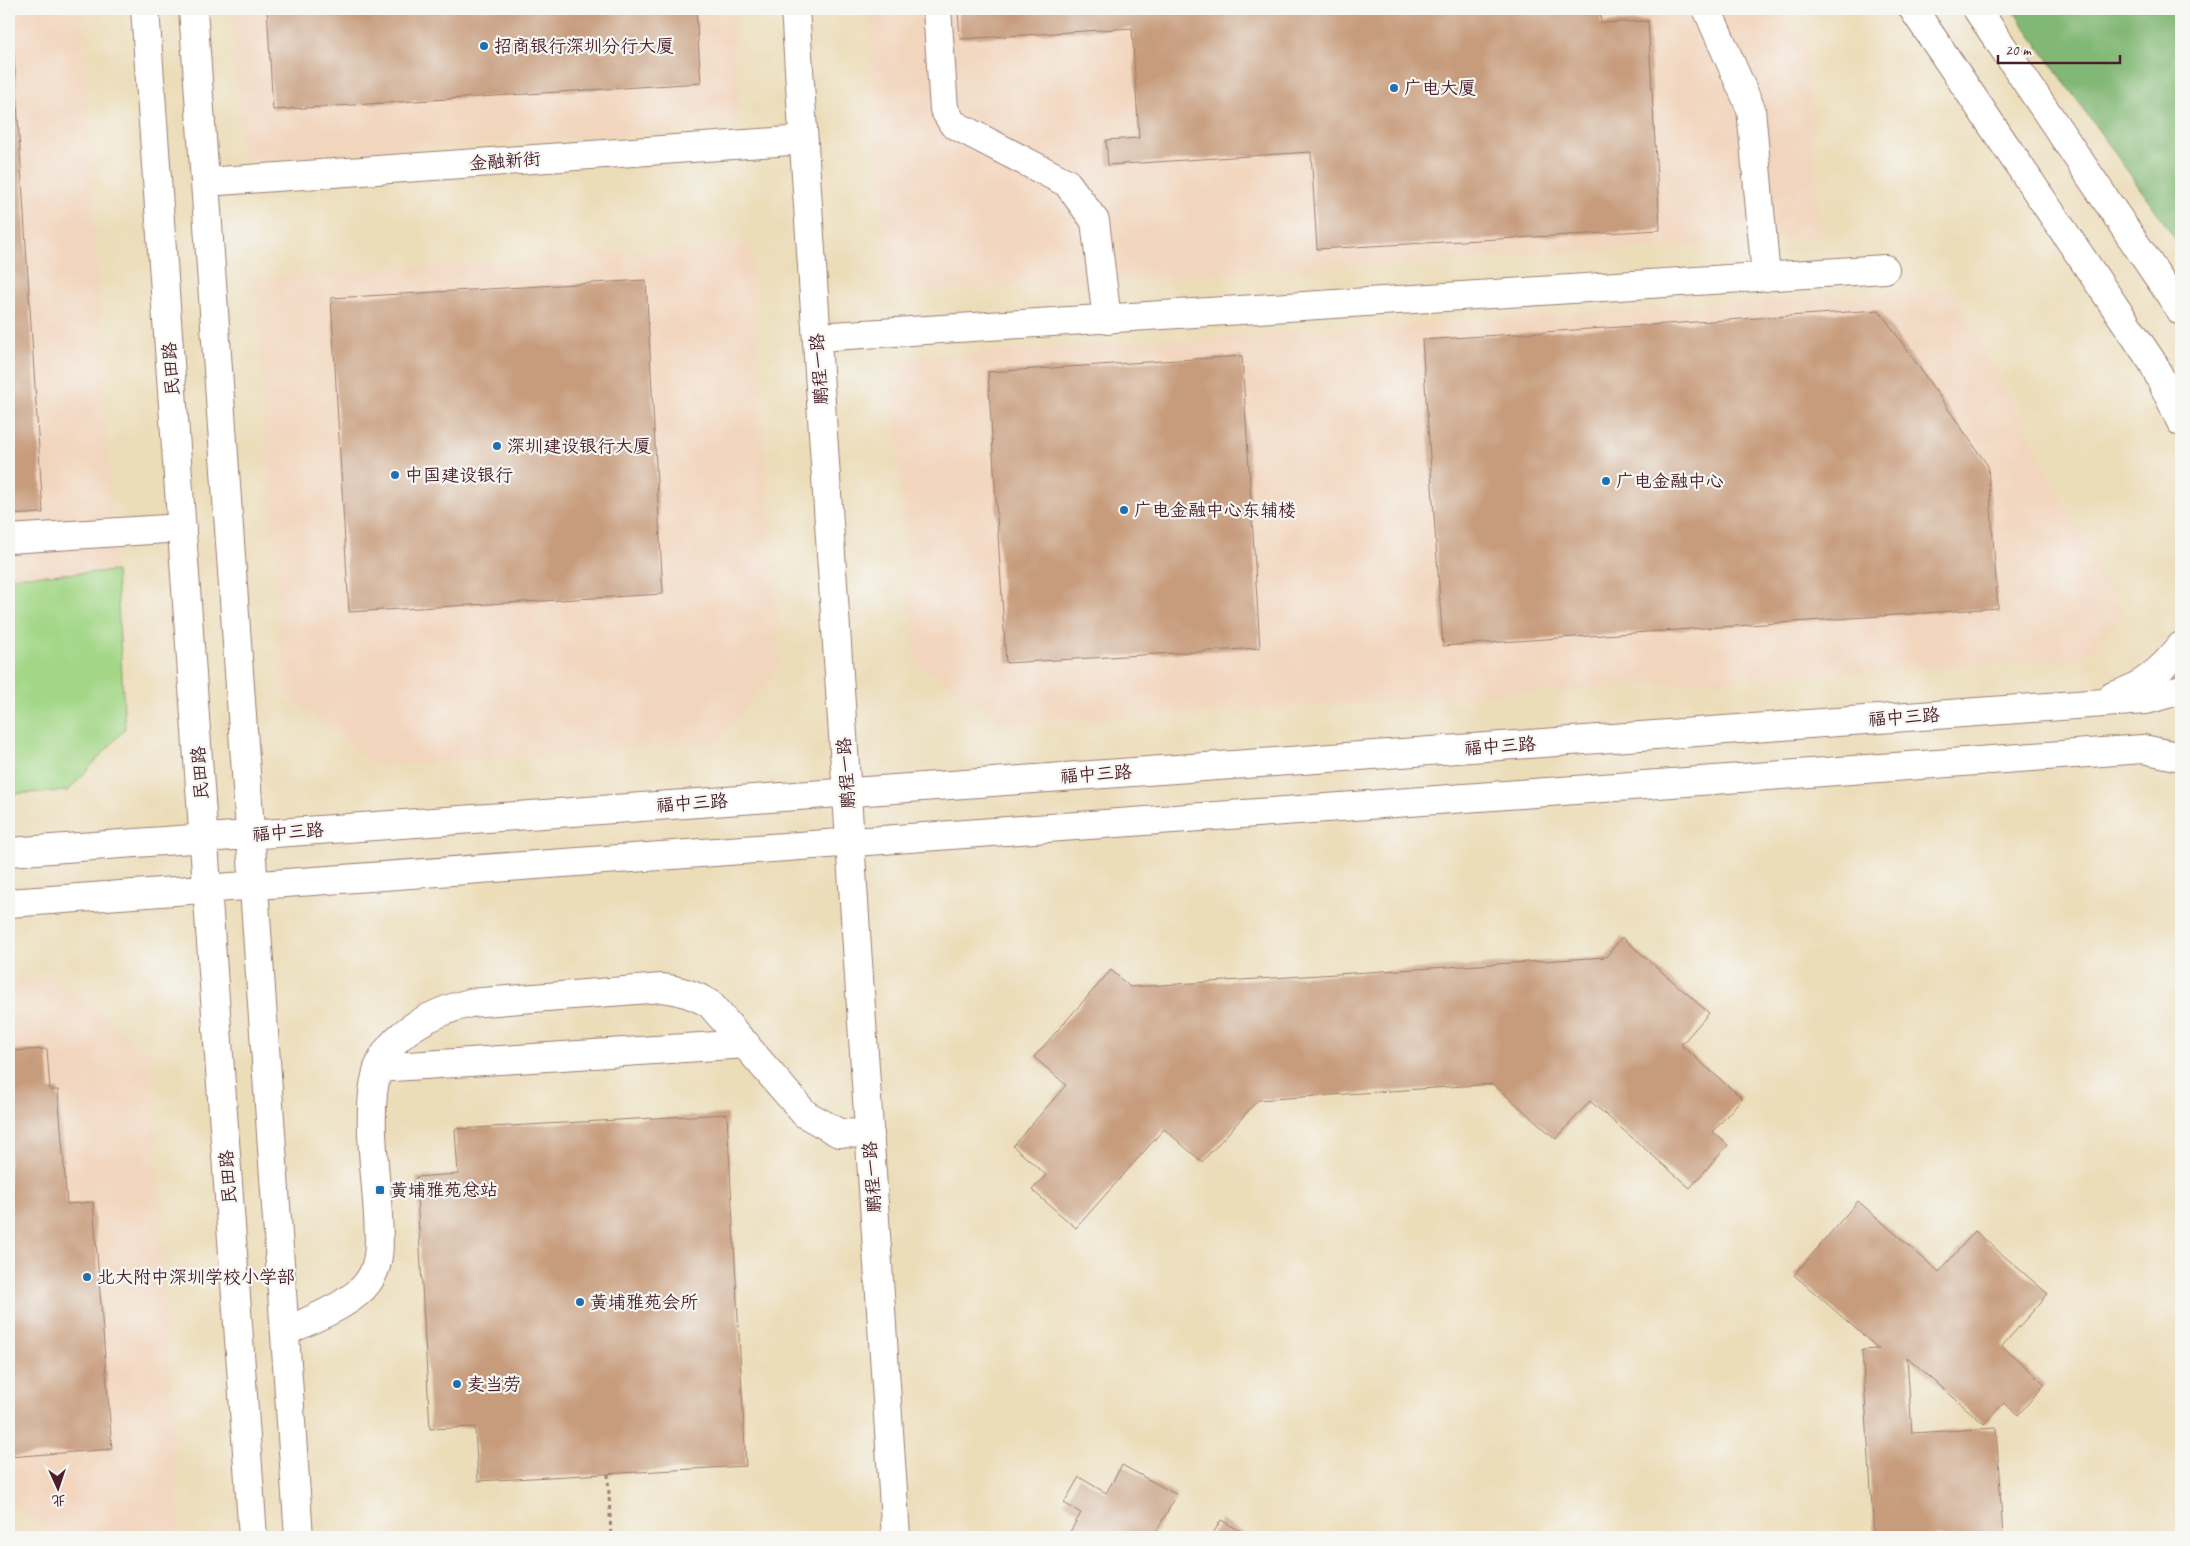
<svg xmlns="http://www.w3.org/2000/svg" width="2190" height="1546" font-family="Caveat,'LXGW WenKai TC',sans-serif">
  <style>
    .built { fill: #f2d5bd }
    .green { fill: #a3d787; stroke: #767b59 }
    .forest { fill: #82b874; stroke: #666c50 }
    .building { fill: #c79c7d }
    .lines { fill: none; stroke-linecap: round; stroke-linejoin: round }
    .minor-casing { stroke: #9b7e72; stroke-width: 30 }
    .major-casing { stroke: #9b7e72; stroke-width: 30 }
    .path { stroke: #9b7e72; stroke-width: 3; stroke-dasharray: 4 4; stroke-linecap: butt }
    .minor { stroke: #fff; stroke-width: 28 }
    .major { stroke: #fff; stroke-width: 28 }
    .poi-dot { fill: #1f6fb2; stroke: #f6f6f2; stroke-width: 2 }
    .labels { text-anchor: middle; stroke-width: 4.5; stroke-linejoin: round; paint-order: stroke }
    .poi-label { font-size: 18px; fill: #4a1f2b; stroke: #f6f6f2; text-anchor: start }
    .street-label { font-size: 18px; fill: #4a1f2b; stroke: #f6f6f2 }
  </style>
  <rect width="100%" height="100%" fill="#f6f6f2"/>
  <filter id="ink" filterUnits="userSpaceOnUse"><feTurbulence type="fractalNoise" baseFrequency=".02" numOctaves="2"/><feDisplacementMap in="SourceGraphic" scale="10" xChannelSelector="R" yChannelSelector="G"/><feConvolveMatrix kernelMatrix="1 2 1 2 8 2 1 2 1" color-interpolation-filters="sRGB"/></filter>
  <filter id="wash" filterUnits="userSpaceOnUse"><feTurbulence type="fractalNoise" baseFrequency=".0096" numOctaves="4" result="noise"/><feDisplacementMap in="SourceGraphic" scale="20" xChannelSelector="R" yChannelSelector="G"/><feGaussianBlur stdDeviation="1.12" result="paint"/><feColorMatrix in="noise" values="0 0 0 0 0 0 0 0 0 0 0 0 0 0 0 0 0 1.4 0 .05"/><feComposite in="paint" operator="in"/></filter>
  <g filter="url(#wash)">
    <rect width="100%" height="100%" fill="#ecddb9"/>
    <path class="built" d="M9 9H82L125 729 68 791 9 794Z
      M231 9H732L740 127 242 161Z
      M867 9H1773L1805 44 1822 237 888 294Z
      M751 243 780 663 720 742 375 766 284 693 255 278Z
      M1952 288 2122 614 2084 658 1011 725 916 664 890 358Z
      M49 976 151 1053 180 1537H54L9 1501V979Z"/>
    <path class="green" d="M116 571 125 729 68 791 9 794V577Z"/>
    <path class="forest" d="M2012 9H2181V248L2161 218Z"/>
    <g id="blocks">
      <path class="building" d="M9 9H11L43 513 9 515Z
        M267 9H696L701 83 273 110Z
        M958 9H1600L1601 23 1648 21 1660 230 1317 249 1311 152 1108 165 1106 140 1139 138 1132 28 960 39Z
        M646 280 663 594 349 612 331 298Z
        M1879 310 1988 466 1998 608 1443 646 1422 340Z
        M1242 356 1260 648 1006 663 988 372Z
        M1622 937 1709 1013 1681 1045 1742 1098 1713 1132 1728 1145 1690 1188 1590 1101 1556 1139 1493 1084 1258 1100 1202 1162 1164 1129 1076 1228 1032 1190 1046 1175 1013 1146 1066 1085 1034 1057 1111 970 1130 987 1606 957Z
        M47 1049 50 1090H58L67 1204 93 1202 112 1449 9 1457V1051Z
        M727 1114 746 1466 478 1481 475 1427 430 1429 416 1177 458 1174 455 1129Z
        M1858 1201 1939 1272 1975 1231 2048 1294 2002 1346 2045 1384 2018 1415 2004 1403 1984 1424 1907 1357 1912 1433 1996 1428 2003 1537H1874L1862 1350 1879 1349 1794 1275Z
        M1122 1465 1177 1495 1153 1537H1067L1081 1513 1064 1503 1079 1477 1106 1493Z
        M1221 1520 1251 1537H1211Z"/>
    </g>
  </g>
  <g filter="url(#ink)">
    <use href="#blocks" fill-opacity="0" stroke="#9b7e72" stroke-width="1"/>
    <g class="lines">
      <defs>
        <path id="minor" d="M145 9 253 1537
          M193 9 299 1537
          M795 9 896 1537
          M937 9 944 109 953 124 1067 183 1095 221 1107 320
          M1707 9 1751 109 1766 277
          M1913 9 2153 363 2181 422
          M205 182 804 140
          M817 337 1885 269
          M9 539 182 528
          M2113 696C2142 688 2163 669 2181 646
          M9 852 2146 700 2181 690
          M9 903 2143 749 2181 757
          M378 1068 746 1044
          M285 1332C309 1320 353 1304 368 1282 382 1263 379 1238 378 1216 376 1174 365 1108 378 1069 390 1032 436 1011 470 1003L662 988C680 990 694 994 710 1004L805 1114 839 1133 870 1134"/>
        <path id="major" d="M1977 9 2181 311"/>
      </defs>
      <use href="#minor" class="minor-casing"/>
      <use href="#major" class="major-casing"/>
      <path class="path" d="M608 1474 611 1537"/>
      <use href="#minor" class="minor"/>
      <use href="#major" class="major"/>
    </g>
  </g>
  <g class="poi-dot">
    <circle cx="484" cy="46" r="5"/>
    <circle cx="1394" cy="88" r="5"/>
    <circle cx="497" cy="446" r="5"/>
    <circle cx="395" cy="475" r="5"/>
    <circle cx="1606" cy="481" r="5"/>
    <circle cx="1124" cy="510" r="5"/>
    <rect x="375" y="1185" width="10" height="10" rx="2.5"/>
    <circle cx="87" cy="1277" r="5"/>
    <circle cx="580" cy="1302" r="5"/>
    <circle cx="457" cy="1384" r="5"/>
  </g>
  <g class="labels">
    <g class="poi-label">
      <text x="494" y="52">招商银行深圳分行大厦</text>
      <text x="1404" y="94">广电大厦</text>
      <text x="507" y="452">深圳建设银行大厦</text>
      <text x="405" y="481">中国建设银行</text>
      <text x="1616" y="487">广电金融中心</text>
      <text x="1134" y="516">广电金融中心东辅楼</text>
      <text x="390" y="1196">黄埔雅苑总站</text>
      <text x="97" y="1283">北大附中深圳学校小学部</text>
      <text x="590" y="1308">黄埔雅苑会所</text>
      <text x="467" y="1390">麦当劳</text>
    </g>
    <g class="street-label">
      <text transform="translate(505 161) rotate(-4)" y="6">金融新街</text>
      <text transform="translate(171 369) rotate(-94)" y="6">民田路</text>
      <text transform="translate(819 369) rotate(-94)" y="6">鹏程一路</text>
      <text transform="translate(1904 717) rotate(-4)" y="6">福中三路</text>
      <text transform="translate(1500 746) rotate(-4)" y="6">福中三路</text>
      <text transform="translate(200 773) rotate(-94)" y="6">民田路</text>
      <text transform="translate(846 773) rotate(-94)" y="6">鹏程一路</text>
      <text transform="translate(1096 774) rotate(-4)" y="6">福中三路</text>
      <text transform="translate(692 803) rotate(-4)" y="6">福中三路</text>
      <text transform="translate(288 832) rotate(-4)" y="6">福中三路</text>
      <text transform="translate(228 1177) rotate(-94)" y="6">民田路</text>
      <text transform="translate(872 1177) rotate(-94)" y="6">鹏程一路</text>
    </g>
  </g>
  <rect width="2190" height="1546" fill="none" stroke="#f6f6f2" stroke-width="30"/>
  <g transform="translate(58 1488) rotate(177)" stroke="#f6f6f2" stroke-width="4" paint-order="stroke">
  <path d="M0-4L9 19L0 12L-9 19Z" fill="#4a1f2b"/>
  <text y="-8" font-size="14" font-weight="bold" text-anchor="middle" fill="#4a1f2b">北</text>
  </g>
  <path d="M1998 55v8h122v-8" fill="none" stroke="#4a1f2b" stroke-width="2.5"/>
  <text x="2005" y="55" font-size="15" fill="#4a1f2b" stroke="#f6f6f2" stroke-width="4" paint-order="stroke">20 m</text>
</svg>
